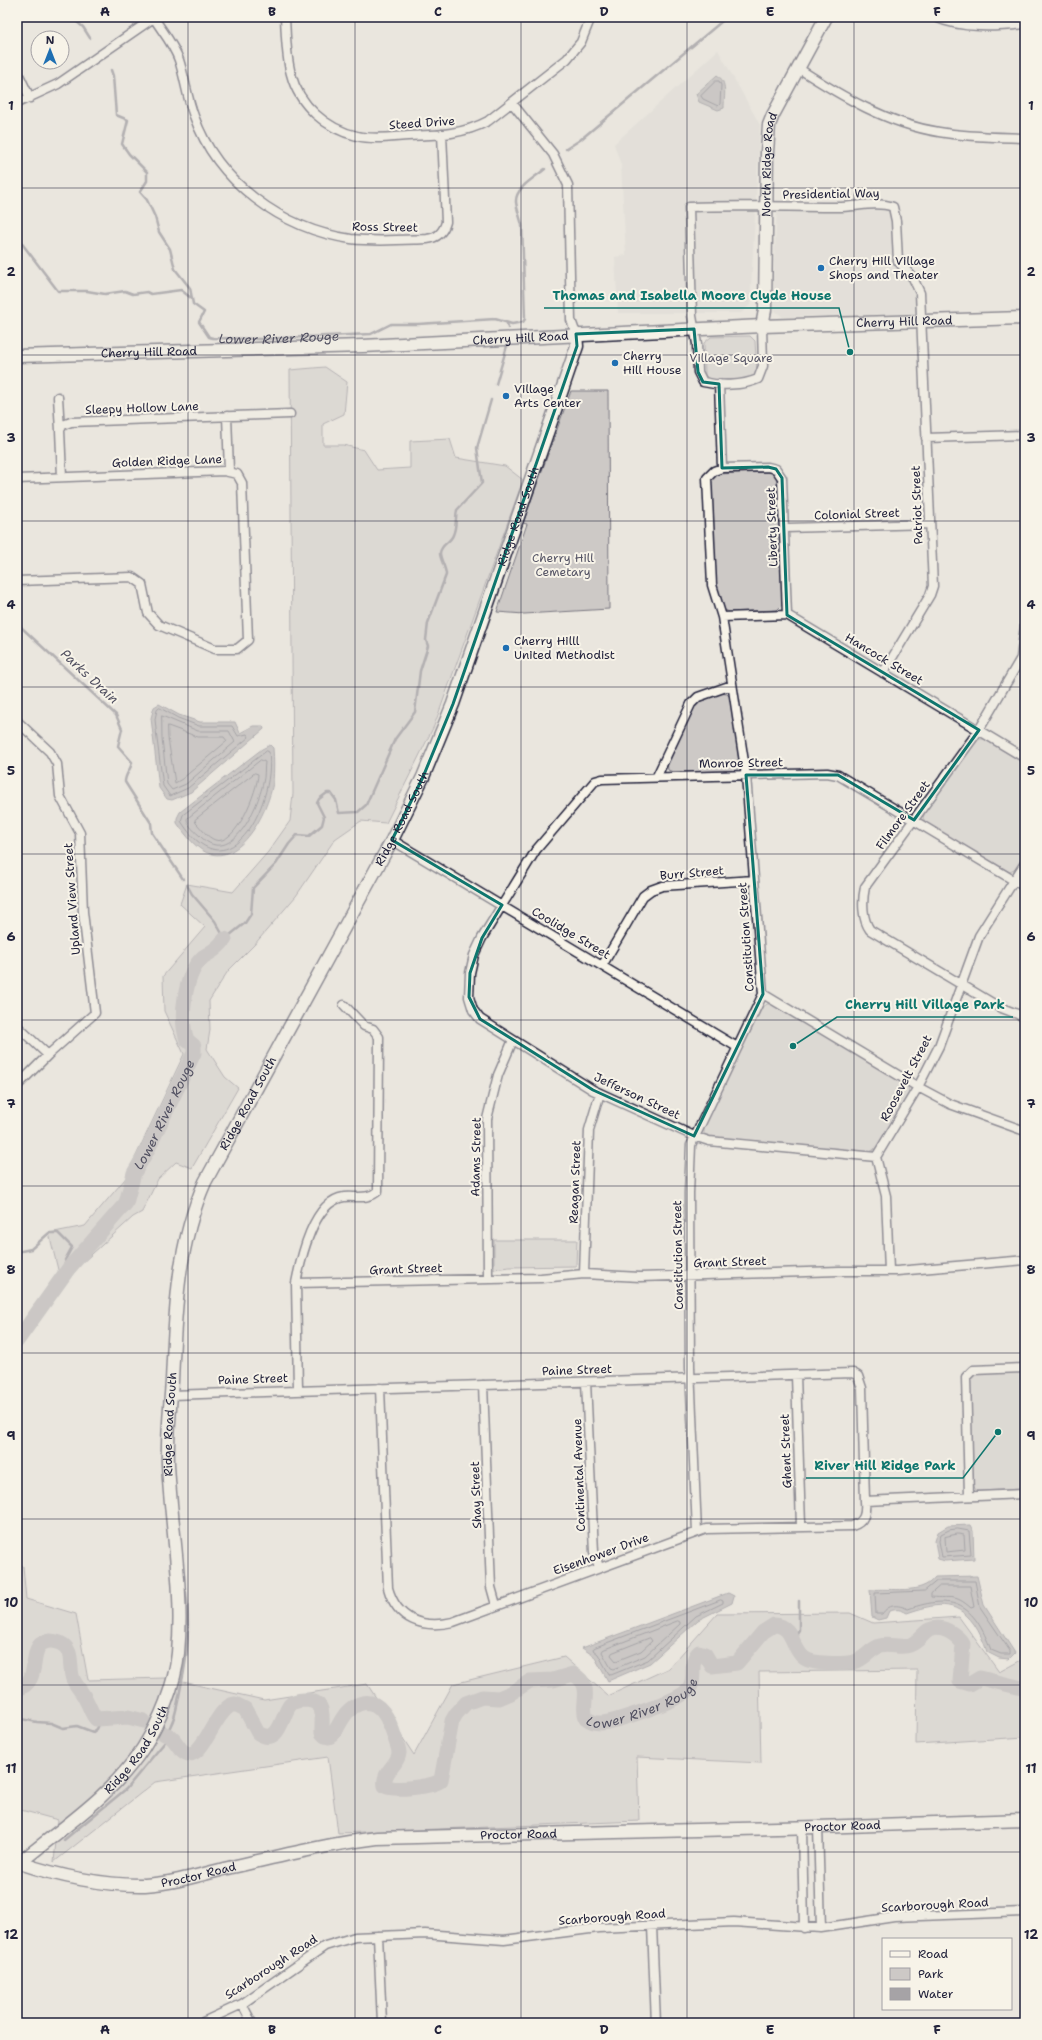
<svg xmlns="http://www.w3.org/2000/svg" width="1042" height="2040" font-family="'Shantell Sans',sans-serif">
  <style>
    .built { fill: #dbd8d2 }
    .green { fill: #cdc9c6; stroke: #787680 }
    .water { fill: #a6a3a6; stroke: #716f7b }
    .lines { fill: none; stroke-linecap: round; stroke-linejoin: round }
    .shore { stroke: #575666; stroke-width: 1 }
    .stream { stroke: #716f7b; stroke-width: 2.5 }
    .river { stroke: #a6a3a6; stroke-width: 15 }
    .street-casing { stroke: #22223b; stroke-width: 11 }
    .secondary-casing { stroke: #22223b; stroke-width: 15 }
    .street { stroke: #f7f3e8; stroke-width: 8 }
    .secondary { stroke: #f7f3e8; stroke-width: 12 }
    .marked { fill: none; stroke: #0f766e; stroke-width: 3; stroke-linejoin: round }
    .grid { fill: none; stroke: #22223b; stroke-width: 1; stroke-opacity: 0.55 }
    .poi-dot { fill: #1f6fb2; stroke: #f7f3e8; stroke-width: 1.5 }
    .labels { text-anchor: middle; stroke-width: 4; stroke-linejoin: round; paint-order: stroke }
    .street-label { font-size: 12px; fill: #22223b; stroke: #f7f3e8 }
    .poi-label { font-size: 12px; fill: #22223b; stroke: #f7f3e8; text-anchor: start }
    .park-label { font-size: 12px; fill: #555465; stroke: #f7f3e8 }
    .water-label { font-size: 13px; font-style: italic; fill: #504f60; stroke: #f7f3e8 }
    .leader { fill: none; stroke: #0f766e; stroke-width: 1.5 }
    .callout-dot { fill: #0f766e; stroke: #f7f3e8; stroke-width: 1.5 }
    .callout-label { font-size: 13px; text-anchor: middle; font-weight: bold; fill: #0f766e; stroke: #f7f3e8; stroke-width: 4; stroke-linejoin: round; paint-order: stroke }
    .neatline { fill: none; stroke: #22223b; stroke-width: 1.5 }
    .grid-label { font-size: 13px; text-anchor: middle; font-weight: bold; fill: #22223b }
  </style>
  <rect width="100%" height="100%" fill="#eae6de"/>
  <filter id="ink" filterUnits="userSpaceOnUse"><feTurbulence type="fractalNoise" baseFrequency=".025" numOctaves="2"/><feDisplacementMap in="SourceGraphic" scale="8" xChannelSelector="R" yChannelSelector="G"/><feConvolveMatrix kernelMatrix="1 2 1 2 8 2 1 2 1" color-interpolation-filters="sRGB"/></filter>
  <g filter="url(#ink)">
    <path class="built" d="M718 50 760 125 750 305 741 313H618L615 257 626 255 621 165 614 144Z
      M883 208 888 209 891 212 893 257 898 269 907 279 915 296 917 310 913 314 783 317 775 311 772 298 777 212Z"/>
    <path class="green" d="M750 336 755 341 757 373 751 379 710 380 705 375 704 343 711 337Z
      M325 367 347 382 344 414 323 424V445H343L364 450 377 470 410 468V441L450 439 456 458 505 466 523 480 434 726 386 823 361 821 335 839 296 896 254 945 228 971 209 1001 210 1030 207 1049 225 1077 238 1088 192 1168 176 1162 158 1179 142 1212 133 1217 61 1282 49 1233 85 1226 125 1179 184 1054 164 1011 163 976 205 927 180 904 187 884 233 892 268 852 290 821 293 794 290 370Z
      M571 391H608L609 609 524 614 497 612 527 524 523 523Z
      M770 472 777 477 783 604 777 610 729 612 723 609 716 584 711 480 716 474Z
      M719 693 727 694 731 698 739 761V768L735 771 673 772 668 770 667 761 695 703Z
      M979 739H984L1025 764V855L1016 869 1010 872 926 823 923 818 925 812 975 742Z
      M767 1004H772L908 1086 909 1094 876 1148 870 1152 710 1138 704 1134V1125L762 1008Z
      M494 1240H577L576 1266 509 1267 494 1269Z
      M1025 1371V1489L978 1491 975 1489 973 1483 970 1378 974 1374Z
      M17 1563 23 1566 26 1599 76 1614 88 1680 165 1678 264 1700 367 1684 414 1755 453 1684 564 1657 608 1696 669 1668 717 1614 850 1613 873 1623 959 1617 999 1672 1025 1658V1737L916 1744 917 1670 759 1672 761 1763 637 1757 639 1821 338 1833 328 1757 155 1782 54 1862 58 1820 17 1809Z"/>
    <path class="water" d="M717 75C728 82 724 96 724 108L718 110 699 102 696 94Z
      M159 704 179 715 200 722H235L240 733 253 726H263L264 729 191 792 172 800 167 799 159 788 151 718 154 707Z
      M270 745 273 748C274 759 274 771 273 782 269 809 243 862 211 854 197 851 185 834 177 823V818L180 812 262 749Z
      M970 1525 973 1531 974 1559 945 1561 938 1559 935 1541 938 1532 948 1526Z
      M977 1576 984 1605 1015 1653 1009 1659 999 1658 987 1652C984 1642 980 1633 974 1624 955 1598 934 1604 907 1613 900 1609 897 1609 889 1611L886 1618 878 1620 872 1617 870 1590C891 1587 921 1596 935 1577Z
      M728 1593 734 1596 732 1603 698 1620 650 1663 608 1681 594 1656 582 1648Z"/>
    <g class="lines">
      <path class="shore" d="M716 81H719L721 85 720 104 718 106 703 99 701 96Z
        M160 708 178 718 199 726H232L238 736 247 734 249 737 188 788 170 796 163 786 157 739 155 719 157 710Z
        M162 716 198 731H229L235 742 186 784 172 790 167 784 162 738Z
        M168 726 198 737H224L227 741 182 779 175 783 168 738Z
        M267 751 269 752C276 802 229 898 181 821L183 815Z
        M261 760 265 762C264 768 265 776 263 783 258 807 232 867 201 837 196 832 187 826 187 819Z
        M255 773 258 774C258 789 236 847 215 840 207 837 201 828 196 823L195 820Z
        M958 1529 969 1531 971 1555 942 1557 939 1541 941 1534 949 1530Z
        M958 1534 964 1535 965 1550 946 1552 945 1537Z
        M937 1581H975L980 1607 1010 1651V1654H1001L991 1650C974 1604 954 1593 908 1609 897 1604 889 1604 882 1614H876L875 1593 924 1591Z
        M940 1586H970L974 1607 971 1608C954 1593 951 1599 931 1597V1594Z
        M721 1600 723 1601V1603L696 1616 648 1660 611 1675 609 1674 598 1654 593 1650 594 1648Z
        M678 1621 680 1622V1624L645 1656 614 1669 611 1668 602 1652 603 1650Z
        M650 1638 652 1641 641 1651 616 1661 611 1655 612 1653Z"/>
      <g class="stream">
        <path d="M71 17 83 27 90 38"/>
        <path id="s1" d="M111 70 113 76 116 115 128 120 122 144 129 154 147 172V181L140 192 147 200 155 217 159 232 170 249 175 269 190 288 193 304 204 312 199 322 209 337 213 338 261 339 371 334 391 324H418L495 319 512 324 523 322 525 319 522 225C520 217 517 210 516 202 515 188 534 178 545 169"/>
        <path d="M566 149 580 140 727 17"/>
        <path d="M17 237 58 291H87L105 294 125 291 133 294 147 292 151 294 181 290 191 298"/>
        <path d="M507 323 508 328"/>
        <path d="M496 384 507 346"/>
        <path d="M17 621 22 628 116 715 122 729 118 746 132 762C131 770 125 774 125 782L151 823 152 833 183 879"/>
        <path d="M187 885 192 894 215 921 225 939 245 923 251 914 253 888 276 864 289 844 297 835 309 836 322 825 324 817 317 803 319 799 327 793H331L336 800 339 813 358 812 366 805 395 739 415 712 420 671 428 646 426 640 428 623 446 575C446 567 440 560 440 553 441 544 450 543 453 535 457 526 455 519 457 510L482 483 477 448 491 400"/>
        <path d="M17 1252 31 1249 49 1233H58L72 1247 65 1260 67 1266 69 1268"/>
        <path d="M793 1639 799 1630V1601"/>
        <path d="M17 1718 37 1722 51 1723 63 1728 77 1726 93 1732 97 1729 101 1720"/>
        <path d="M165 1735C176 1720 177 1705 181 1686 188 1655 190 1624 186 1592"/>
        <path d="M64 1840 126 1789 170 1736"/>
      </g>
      <g class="river">
        <path id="s2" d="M17 1341 69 1268 126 1203 134 1173 147 1151 194 1053V1046L187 1040C179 1018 185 975 201 959 204 955 208 955 211 952 216 949 221 944 225 939"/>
        <path d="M17 1689C43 1682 27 1647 45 1642 50 1640 55 1641 60 1643 75 1650 68 1666 73 1679 76 1686 83 1693 86 1700 90 1707 91 1713 96 1719L128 1717 144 1721"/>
        <path id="s3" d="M163 1733C166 1735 169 1735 171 1737 177 1742 179 1750 186 1753 204 1761 215 1706 235 1704L245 1709 258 1733C280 1747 282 1714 290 1705 294 1701 299 1700 304 1700 328 1701 321 1718 322 1733L325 1736 329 1737C338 1734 341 1710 359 1704 380 1696 390 1722 395 1738 396 1742 399 1748 399 1753 398 1766 382 1771 385 1786 394 1791 433 1787 441 1780L452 1721 456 1714 466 1703 482 1697 499 1698 511 1693 530 1681 553 1680 573 1674C595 1686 580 1703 586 1718 591 1722 595 1723 601 1723 615 1722 681 1700 689 1689 697 1679 688 1662 699 1652L705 1654 712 1666 737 1663 763 1632 774 1625C793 1625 792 1648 803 1657 811 1665 844 1664 854 1662 865 1659 870 1649 880 1646 890 1643 900 1649 910 1645 919 1642 922 1634 929 1630 942 1624 956 1634 963 1644L960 1681 970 1684 980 1678 1022 1688 1025 1686"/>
      </g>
      <defs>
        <path id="street" d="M285 17C286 36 286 56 291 74 299 105 326 129 357 136 373 140 392 137 408 136 436 135 462 135 488 121L567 59 581 42 591 17
          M935 17C962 29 996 27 1025 24
          M154 18C162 31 174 45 179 60 185 78 187 98 194 116 217 182 282 229 351 239 376 242 401 240 427 239 437 238 443 233 446 222L442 134
          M798 68C841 96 888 124 939 132 968 137 996 137 1025 138
          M17 71 30 98
          M17 103 58 84 155 17
          M512 103 553 154 568 185 571 320 576 334
          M762 326 763 366 758 379C742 386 720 386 703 382L698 372 697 344 692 316 689 207C739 205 788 207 838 207 855 207 877 201 893 207L896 221 898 261 913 278 920 293 933 586 930 595 883 673
          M58 397 60 430
          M227 416 229 471
          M926 438 1025 435
          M722 468 768 467 776 469 782 478 787 615
          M62 477 60 430 63 425 71 422 290 414
          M17 479 224 471 237 474 242 483 248 640 237 649H215L159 625 148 613 142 584 132 577 17 581
          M785 528 930 524
          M722 617 787 615 1025 758
          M1025 625 1021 658 979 730 865 887C862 901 862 919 870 930L999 1007 1025 1017
          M17 721 50 752 57 764 60 796 80 833 83 912 95 1013 48 1055 17 1086
          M657 776 691 704 698 697 732 685
          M392 840 737 1047
          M602 966 643 896 651 890 662 886 754 880
          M763 994 918 1087 950 1104 1025 1131
          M344 1005 364 1026 373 1029 379 1037 378 1191C368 1200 356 1196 344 1197 313 1201 301 1258 296 1283L541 1278 584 1274 640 1277 839 1271H897L1025 1260
          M17 1026 48 1055
          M876 1157 709 1141 694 1136 593 1090 480 1019 473 1010 469 997 470 973 474 955 482 938 536 850 595 781 602 779 827 773 838 775 1025 887
          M889 1271 886 1196 876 1157 918 1087 939 1046 979 936 1025 863
          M584 1274 589 1130 600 1093
          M488 1278 487 1119 498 1075 513 1040
          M296 1283 298 1389
          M796 1375 801 1526
          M586 1382 594 1552 599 1567
          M483 1385 491 1587 496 1605
          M380 1388 388 1588C397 1620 423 1629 453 1622L706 1529 852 1526C865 1522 866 1513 865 1501L1025 1494
          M171 1395 853 1373 858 1376 862 1388 865 1501
          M969 1495 966 1377 973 1370 1025 1368
          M697 1532 690 1368 689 1193 691 1145 763 994 746 775 722 617 712 585 707 478 714 471 722 468 719 384
          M818 1827 821 1928
          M802 1828 804 1928
          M652 1926 656 2023
          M378 1936 382 2023
          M242 2004 252 2023
          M201 2023 242 2004 325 1946 355 1937 425 1934 504 1940 598 1928 734 1922 821 1928 894 1917 1025 1912"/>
        <g id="secondary">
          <path id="s4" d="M762 326 765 310 767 152 769 125 773 115 826 17"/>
          <path id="s5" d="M17 356 363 346 762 326 1025 318"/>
          <path id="s6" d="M20 1863C58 1876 105 1886 145 1885 175 1883 203 1874 232 1867 280 1856 328 1844 377 1838L818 1827 1025 1820"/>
          <path id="s7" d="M17 1865C61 1828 111 1797 143 1748 160 1721 175 1685 178 1653 184 1590 171 1527 168 1464 167 1437 170 1409 172 1381 175 1314 177 1245 205 1182L392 840 423 777 453 704 564 384 577 346 576 334"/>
        </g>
      </defs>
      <use href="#street" class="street-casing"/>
      <use href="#secondary" class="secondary-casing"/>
      <use href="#street" class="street"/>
      <use href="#secondary" class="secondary"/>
    </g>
  </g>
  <path d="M0 0H1042V2040H0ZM694 329 698 372 703 382 719 384 722 468 768 467 776 469 782 478 787 615 979 730 914 820 838 775H746L763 994 694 1136 593 1090 480 1019 469 997 470 973 482 938 502 905 392 840 423 777 453 704 569 369 577 346 576 334Z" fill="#eae6de" fill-opacity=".55" fill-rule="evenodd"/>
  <path class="marked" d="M694 329 698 372 703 382 719 384 722 468 768 467 776 469 782 478 787 615 979 730 914 820 838 775H746L763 994 694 1136 593 1090 480 1019 469 997 470 973 482 938 502 905 392 840 423 777 453 704 569 369 577 346 576 334Z"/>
  <path class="grid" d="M188 17V2023M355 17V2023M521 17V2023M687 17V2023M854 17V2023M17 188H1025M17 355H1025M17 521H1025M17 687H1025M17 854H1025M17 1020H1025M17 1186H1025M17 1353H1025M17 1519H1025M17 1685H1025M17 1852H1025"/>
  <g class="poi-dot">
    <circle cx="821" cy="268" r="4"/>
    <circle cx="615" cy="363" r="4"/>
    <circle cx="506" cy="396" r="4"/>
    <circle cx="506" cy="648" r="4"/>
  </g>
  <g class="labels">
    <g class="street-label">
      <text transform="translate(422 123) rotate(-4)" y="4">Steed Drive</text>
      <text dy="4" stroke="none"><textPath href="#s4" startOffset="162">North Ridge Road</textPath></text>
      <text transform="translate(831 194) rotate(-1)" y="4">Presidential Way</text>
      <text transform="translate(385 227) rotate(1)" y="4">Ross Street</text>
      <text dy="4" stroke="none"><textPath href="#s5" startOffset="888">Cherry Hill Road</textPath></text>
      <text dy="4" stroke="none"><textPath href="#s5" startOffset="504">Cherry Hill Road</textPath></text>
      <text dy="4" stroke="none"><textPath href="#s5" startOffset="132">Cherry Hill Road</textPath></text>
      <text transform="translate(142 408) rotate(-2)" y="4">Sleepy Hollow Lane</text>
      <text transform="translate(167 461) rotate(-2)" y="4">Golden Ridge Lane</text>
      <text transform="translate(917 505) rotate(-92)" y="4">Patriot Street</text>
      <text transform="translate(857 514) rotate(-2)" y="4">Colonial Street</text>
      <text dy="4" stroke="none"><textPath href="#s7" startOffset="1488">Ridge Road South</textPath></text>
      <text transform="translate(772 527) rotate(-92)" y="4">Liberty Street</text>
      <text transform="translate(884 659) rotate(31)" y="4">Hancock Street</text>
      <text transform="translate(741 763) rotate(-1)" y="4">Monroe Street</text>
      <text transform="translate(903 815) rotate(-54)" y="4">Filmore Street</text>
      <text dy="4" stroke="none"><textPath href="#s7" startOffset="1164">Ridge Road South</textPath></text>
      <text transform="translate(692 873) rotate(-5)" y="4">Burr Street</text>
      <text transform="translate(72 899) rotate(-94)" y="4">Upland View Street</text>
      <text transform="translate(571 933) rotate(31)" y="4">Coolidge Street</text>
      <text transform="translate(746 937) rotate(-94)" y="4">Constitution Street</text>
      <text transform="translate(906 1078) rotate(-62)" y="4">Roosevelt Street</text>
      <text transform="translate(637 1096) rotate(25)" y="4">Jefferson Street</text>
      <text dy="4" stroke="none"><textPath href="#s7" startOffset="840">Ridge Road South</textPath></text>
      <text transform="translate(476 1157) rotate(-89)" y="4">Adams Street</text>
      <text transform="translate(575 1182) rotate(-88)" y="4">Reagan Street</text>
      <text transform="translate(678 1255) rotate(-91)" y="4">Constitution Street</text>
      <text transform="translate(730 1262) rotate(-2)" y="4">Grant Street</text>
      <text transform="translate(406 1269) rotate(-2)" y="4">Grant Street</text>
      <text transform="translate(577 1370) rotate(-2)" y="4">Paine Street</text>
      <text transform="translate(253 1379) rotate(-2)" y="4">Paine Street</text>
      <text dy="4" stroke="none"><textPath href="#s7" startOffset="504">Ridge Road South</textPath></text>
      <text transform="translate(786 1451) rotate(-92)" y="4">Ghent Street</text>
      <text transform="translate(579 1475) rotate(-92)" y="4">Continental Avenue</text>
      <text transform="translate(476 1495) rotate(-92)" y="4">Shay Street</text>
      <text transform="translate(601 1554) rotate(-20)" y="4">Eisenhower Drive</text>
      <text dy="4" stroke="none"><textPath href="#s7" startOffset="168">Ridge Road South</textPath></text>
      <text dy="4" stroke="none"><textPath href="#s6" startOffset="830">Proctor Road</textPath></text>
      <text dy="4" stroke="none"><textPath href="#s6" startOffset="506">Proctor Road</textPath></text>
      <text dy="4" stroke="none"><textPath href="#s6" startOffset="182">Proctor Road</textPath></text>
      <text transform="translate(935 1905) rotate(-3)" y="4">Scarborough Road</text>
      <text transform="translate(612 1917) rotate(-4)" y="4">Scarborough Road</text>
      <text transform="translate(271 1967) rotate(-33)" y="4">Scarborough Road</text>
    </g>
    <g class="poi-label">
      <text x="829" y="265">Cherry Hill Village<tspan x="829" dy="14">Shops and Theater</tspan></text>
      <text x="623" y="360">Cherry<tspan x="623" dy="14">Hill House</tspan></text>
      <text x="514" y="393">Village<tspan x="514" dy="14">Arts Center</tspan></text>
      <text x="514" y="645">Cherry Hilll<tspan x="514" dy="14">United Methodist</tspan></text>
    </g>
    <g class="park-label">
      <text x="731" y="362">Village Square</text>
      <text x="563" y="562">Cherry Hill<tspan x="563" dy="14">Cemetary</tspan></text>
    </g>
    <g class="water-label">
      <text dy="5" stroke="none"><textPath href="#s1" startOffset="382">Lower River Rouge</textPath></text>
      <text transform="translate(90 676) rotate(43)" y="5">Parks Drain</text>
      <text dy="5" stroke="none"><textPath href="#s2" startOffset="273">Lower River Rouge</textPath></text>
      <text dy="5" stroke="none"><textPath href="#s3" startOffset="781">Lower River Rouge</textPath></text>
    </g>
  </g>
  <path class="leader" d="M850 352L839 308H544M793 1046L837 1017H1013M998 1432L963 1478H806"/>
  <g class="callout-dot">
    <circle cx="850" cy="352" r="4"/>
    <circle cx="793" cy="1046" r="4"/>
    <circle cx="998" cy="1432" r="4"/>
  </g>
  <g class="callout-label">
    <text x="692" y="300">Thomas and Isabella Moore Clyde House</text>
    <text x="925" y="1009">Cherry Hill Village Park</text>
    <text x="885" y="1470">River Hill Ridge Park</text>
  </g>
  <rect width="1042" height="2040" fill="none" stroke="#f7f3e8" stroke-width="44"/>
  <rect x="882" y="1938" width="130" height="72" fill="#f7f3e8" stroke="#a29fa3"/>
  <rect x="890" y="1951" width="20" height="6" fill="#f7f3e8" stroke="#a29fa3"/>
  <text x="918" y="1958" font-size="12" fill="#22223b">Road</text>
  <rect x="890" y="1968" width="20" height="12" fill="#cdc9c6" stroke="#a29fa3"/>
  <text x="918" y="1978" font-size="12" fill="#22223b">Park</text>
  <rect x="890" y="1988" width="20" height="12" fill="#a6a3a6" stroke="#a29fa3"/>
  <text x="918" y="1998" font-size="12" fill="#22223b">Water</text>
  <g transform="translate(50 50)"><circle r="19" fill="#f7f3e8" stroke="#a29fa3"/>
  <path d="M0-3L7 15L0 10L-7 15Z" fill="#1f6fb2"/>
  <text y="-6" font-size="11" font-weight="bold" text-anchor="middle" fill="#22223b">N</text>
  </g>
  <rect x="22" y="22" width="998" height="1996" class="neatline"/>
  <g class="grid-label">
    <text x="105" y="16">A</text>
    <text x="272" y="16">B</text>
    <text x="438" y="16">C</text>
    <text x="604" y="16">D</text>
    <text x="770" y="16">E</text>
    <text x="937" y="16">F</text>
    <text x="11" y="110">1</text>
    <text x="1031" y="110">1</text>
    <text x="11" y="276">2</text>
    <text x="1031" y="276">2</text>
    <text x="11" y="442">3</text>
    <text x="1031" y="442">3</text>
    <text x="11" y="609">4</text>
    <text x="1031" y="609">4</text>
    <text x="11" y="775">5</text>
    <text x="1031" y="775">5</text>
    <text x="11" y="941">6</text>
    <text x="1031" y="941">6</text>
    <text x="11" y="1108">7</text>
    <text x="1031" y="1108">7</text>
    <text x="11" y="1274">8</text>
    <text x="1031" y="1274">8</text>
    <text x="11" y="1440">9</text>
    <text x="1031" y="1440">9</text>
    <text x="11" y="1607">10</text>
    <text x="1031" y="1607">10</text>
    <text x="11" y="1773">11</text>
    <text x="1031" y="1773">11</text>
    <text x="11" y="1939">12</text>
    <text x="1031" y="1939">12</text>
    <text x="105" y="2034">A</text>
    <text x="272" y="2034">B</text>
    <text x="438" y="2034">C</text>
    <text x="604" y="2034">D</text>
    <text x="770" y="2034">E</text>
    <text x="937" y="2034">F</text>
  </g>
</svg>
